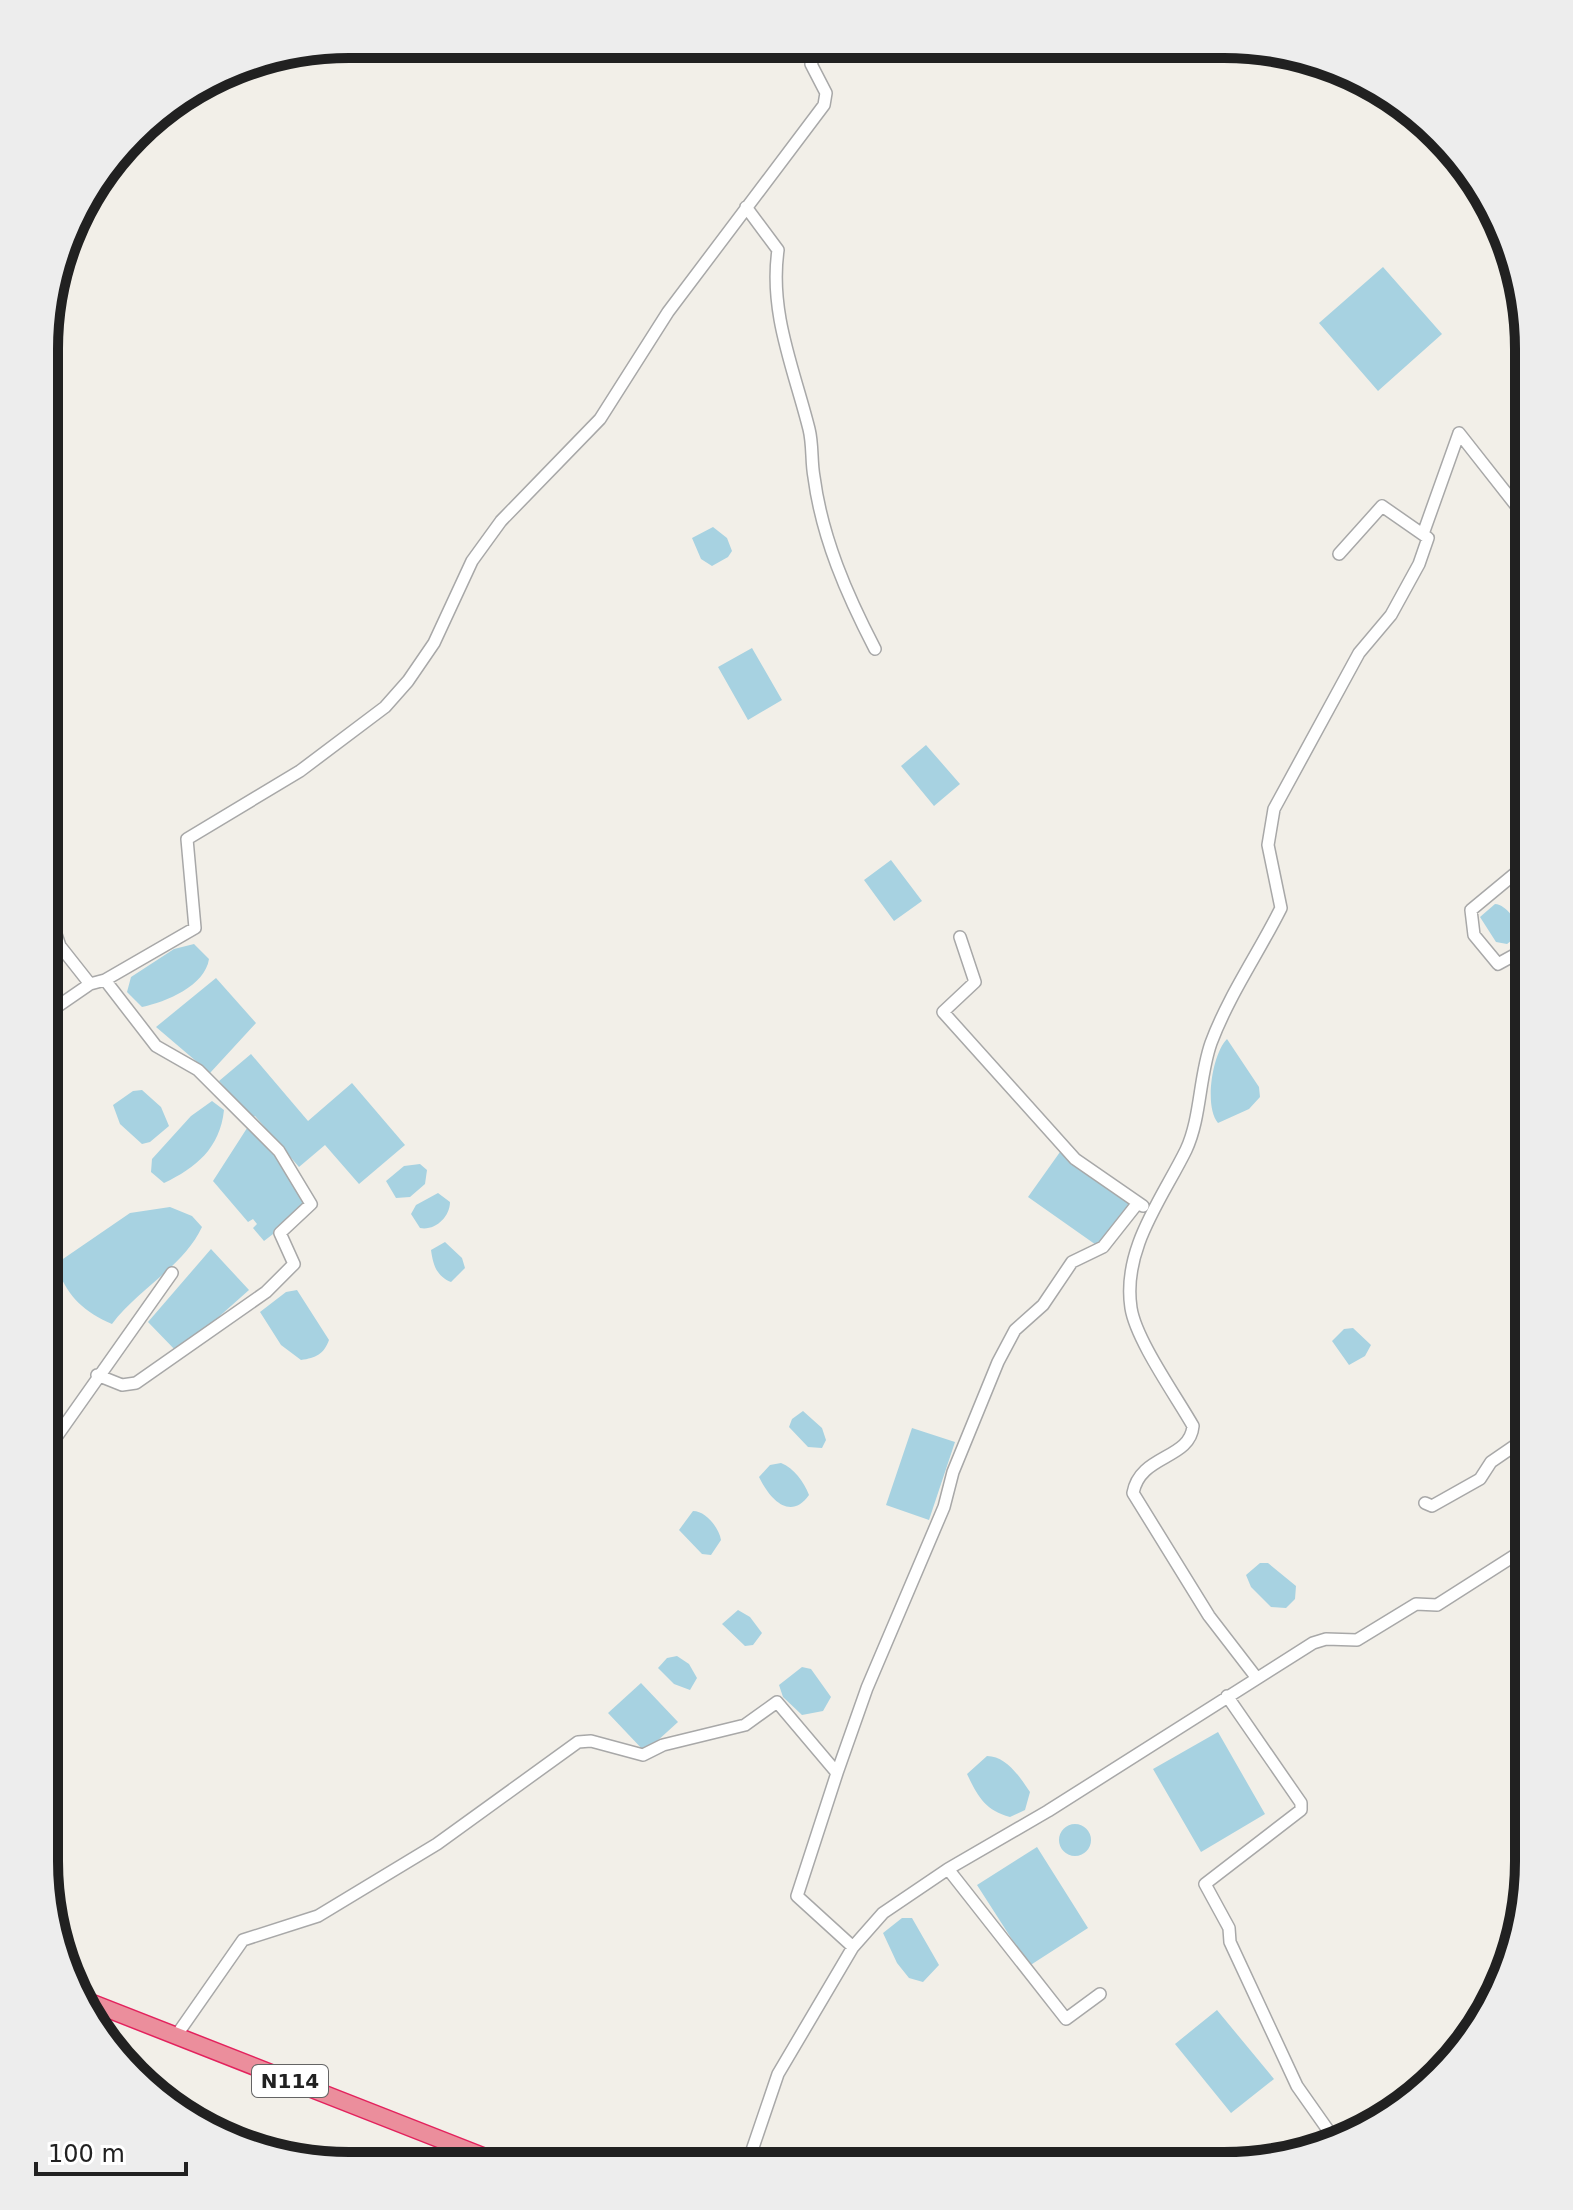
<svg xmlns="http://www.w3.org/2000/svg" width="1573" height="2210" font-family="'DejaVu Sans',sans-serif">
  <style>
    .water { fill: #a7d2e1 }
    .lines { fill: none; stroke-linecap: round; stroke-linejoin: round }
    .minor-casing { stroke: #a8a8a8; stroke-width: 14 }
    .highway-casing { stroke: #e3225d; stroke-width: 19 }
    .minor { stroke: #fff; stroke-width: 11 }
    .highway { stroke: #eb8e9c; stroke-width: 16 }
    .labels { text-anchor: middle; stroke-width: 6; stroke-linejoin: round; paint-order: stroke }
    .shield { fill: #fff; stroke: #646464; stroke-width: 2 }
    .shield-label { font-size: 20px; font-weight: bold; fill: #212121 }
    .rim { fill: none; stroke: #212121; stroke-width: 10 }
  </style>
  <rect width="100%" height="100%" fill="#f2efe8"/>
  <path class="water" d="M1383 267 1442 334 1378 391 1319 323Z
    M713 527 727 538 732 551 728 557 712 566 701 559 692 538Z
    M752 648 782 700 748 720 718 667Z
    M926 745 960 784 934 806 901 766Z
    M891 860 922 901 894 921 864 880Z
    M1495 904C1507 905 1518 922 1520 934L1507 944 1496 942 1480 917Z
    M194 944 209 959C205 986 166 1002 142 1007L127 992 131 977 174 949Z
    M216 978 256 1023 210 1073 156 1027Z
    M1227 1039 1259 1087 1260 1097 1249 1109 1218 1123C1204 1107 1212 1054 1227 1039Z
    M251 1054 308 1121 352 1083 405 1145 359 1184 325 1145 299 1167 255 1116 251 1118 219 1081Z
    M142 1090 161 1107 169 1126 150 1142 142 1144 120 1124 113 1105 133 1091Z
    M212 1101 224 1110C220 1148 196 1168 164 1183L151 1172 152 1159 191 1116Z
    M249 1125 275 1152 308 1207 264 1241 253 1228 257 1224 253 1219 248 1222 213 1181Z
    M1060 1152 1131 1202 1099 1247 1028 1197Z
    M420 1164 427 1170 425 1184 410 1197 396 1198 386 1181 404 1166Z
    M438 1193 450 1202C450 1217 435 1231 420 1228L411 1214 416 1205Z
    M170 1207 192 1216 202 1227C184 1266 138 1289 112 1324 84 1312 68 1297 57 1268L60 1261 130 1213Z
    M445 1242 462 1258 465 1268 451 1282C436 1276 433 1264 431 1250Z
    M211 1249 249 1290 178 1353 148 1322Z
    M297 1290 329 1340C324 1354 316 1358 301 1360L281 1345 260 1312 286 1292Z
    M1353 1328 1371 1345 1365 1356 1349 1365 1332 1341 1344 1329Z
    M803 1411 822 1428 826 1440 822 1448 808 1447 789 1427 792 1419Z
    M912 1428 955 1442 929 1520 886 1505Z
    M781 1463C794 1468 804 1482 809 1495 790 1522 769 1498 759 1477L770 1465Z
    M693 1511C706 1511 719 1528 721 1540L711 1555 702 1554 679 1530Z
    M1260 1563H1268L1296 1586 1295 1599 1286 1608 1271 1607 1251 1587 1246 1575Z
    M738 1610 750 1617 762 1633 753 1645 745 1646 722 1624Z
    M677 1656 689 1664 697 1678 690 1690 674 1684 658 1668 667 1658Z
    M802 1667 811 1669 831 1697 823 1711 802 1715 783 1697 779 1685Z
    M641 1683 678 1722 645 1752 608 1713Z
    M1218 1732 1265 1814 1201 1852 1153 1769Z
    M987 1756C1006 1756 1020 1777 1030 1792L1025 1810 1010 1817C985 1810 978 1797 967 1774Z
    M1059 1840a16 16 0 1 1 32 0a16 16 0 1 1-32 0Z
    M1037 1847 1088 1928 1029 1966 977 1885Z
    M902 1918H912L939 1965 923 1982 909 1978 897 1963 883 1933Z
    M1217 2010 1274 2079 1231 2113 1175 2044Z"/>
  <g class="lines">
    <defs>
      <path id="minor" d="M746 207 778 250C769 313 794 369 809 429 813 445 811 461 814 477 822 538 847 595 875 649
        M1459 433 1529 522
        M1423 534 1459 433
        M46 905 60 946 90 984 105 980 156 1046 198 1070 279 1151 311 1204 280 1233 294 1264 266 1292 136 1383 122 1385 97 1375
        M960 937 975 982 943 1012 1075 1159 1143 1206
        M1529 947 1498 964 1474 935 1471 910 1529 862
        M105 980 195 928 187 839 300 771 385 707 408 681 434 643 472 561 501 521 600 419 668 312 824 105 826 93 811 64 819 45
        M45 1015 90 984
        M1529 1337 1525 1329 1529 1324
        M45 1453 172 1273
        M1425 1503 1432 1506 1480 1479 1491 1462 1523 1440
        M1256 1677 1209 1616 1133 1493C1140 1454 1190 1460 1193 1426 1176 1396 1136 1340 1131 1308 1122 1249 1162 1199 1186 1150 1201 1118 1199 1077 1211 1043 1229 995 1258 954 1281 908L1268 845 1274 809 1359 653 1391 615 1419 564 1428 538 1382 506 1339 554
        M1227 1696 1301 1803V1810L1205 1884 1229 1928 1230 1942 1297 2086 1335 2140
        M837 1773 867 1688 944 1507 953 1472 998 1362 1015 1330 1043 1305 1072 1262 1103 1247 1137 1204
        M948 1869 1066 2019 1100 1994
        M176 2036 243 1940 318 1916 437 1844 578 1742 591 1741 643 1755 663 1745 745 1725 777 1702 837 1773 797 1896 853 1947
        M747 2165 778 2074 853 1947 883 1913 948 1869 1048 1811 1313 1643 1326 1639 1357 1640 1416 1604 1437 1605 1528 1547"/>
      <path id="highway" d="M77 1997 503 2164"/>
    </defs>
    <use href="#minor" class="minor-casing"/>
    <use href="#highway" class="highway-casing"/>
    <use href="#minor" class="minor"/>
    <use href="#highway" class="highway"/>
  </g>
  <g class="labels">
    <rect class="shield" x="252" y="2065" width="76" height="32" rx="6"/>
    <g class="shield-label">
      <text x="290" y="2088">N114</text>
    </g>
  </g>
  <path d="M0 0H1573V2210H0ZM349 58H1224A291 291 0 0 1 1515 349V1861A291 291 0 0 1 1224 2152H349A291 291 0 0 1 58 1861V349A291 291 0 0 1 349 58Z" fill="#ededed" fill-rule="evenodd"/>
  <path class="rim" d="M349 58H1224A291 291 0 0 1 1515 349V1861A291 291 0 0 1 1224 2152H349A291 291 0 0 1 58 1861V349A291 291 0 0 1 349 58Z"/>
  <path d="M36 2162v12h150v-12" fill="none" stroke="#212121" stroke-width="4"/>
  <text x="48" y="2162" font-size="24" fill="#212121" stroke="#ffffff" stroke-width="6" paint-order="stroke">100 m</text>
</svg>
